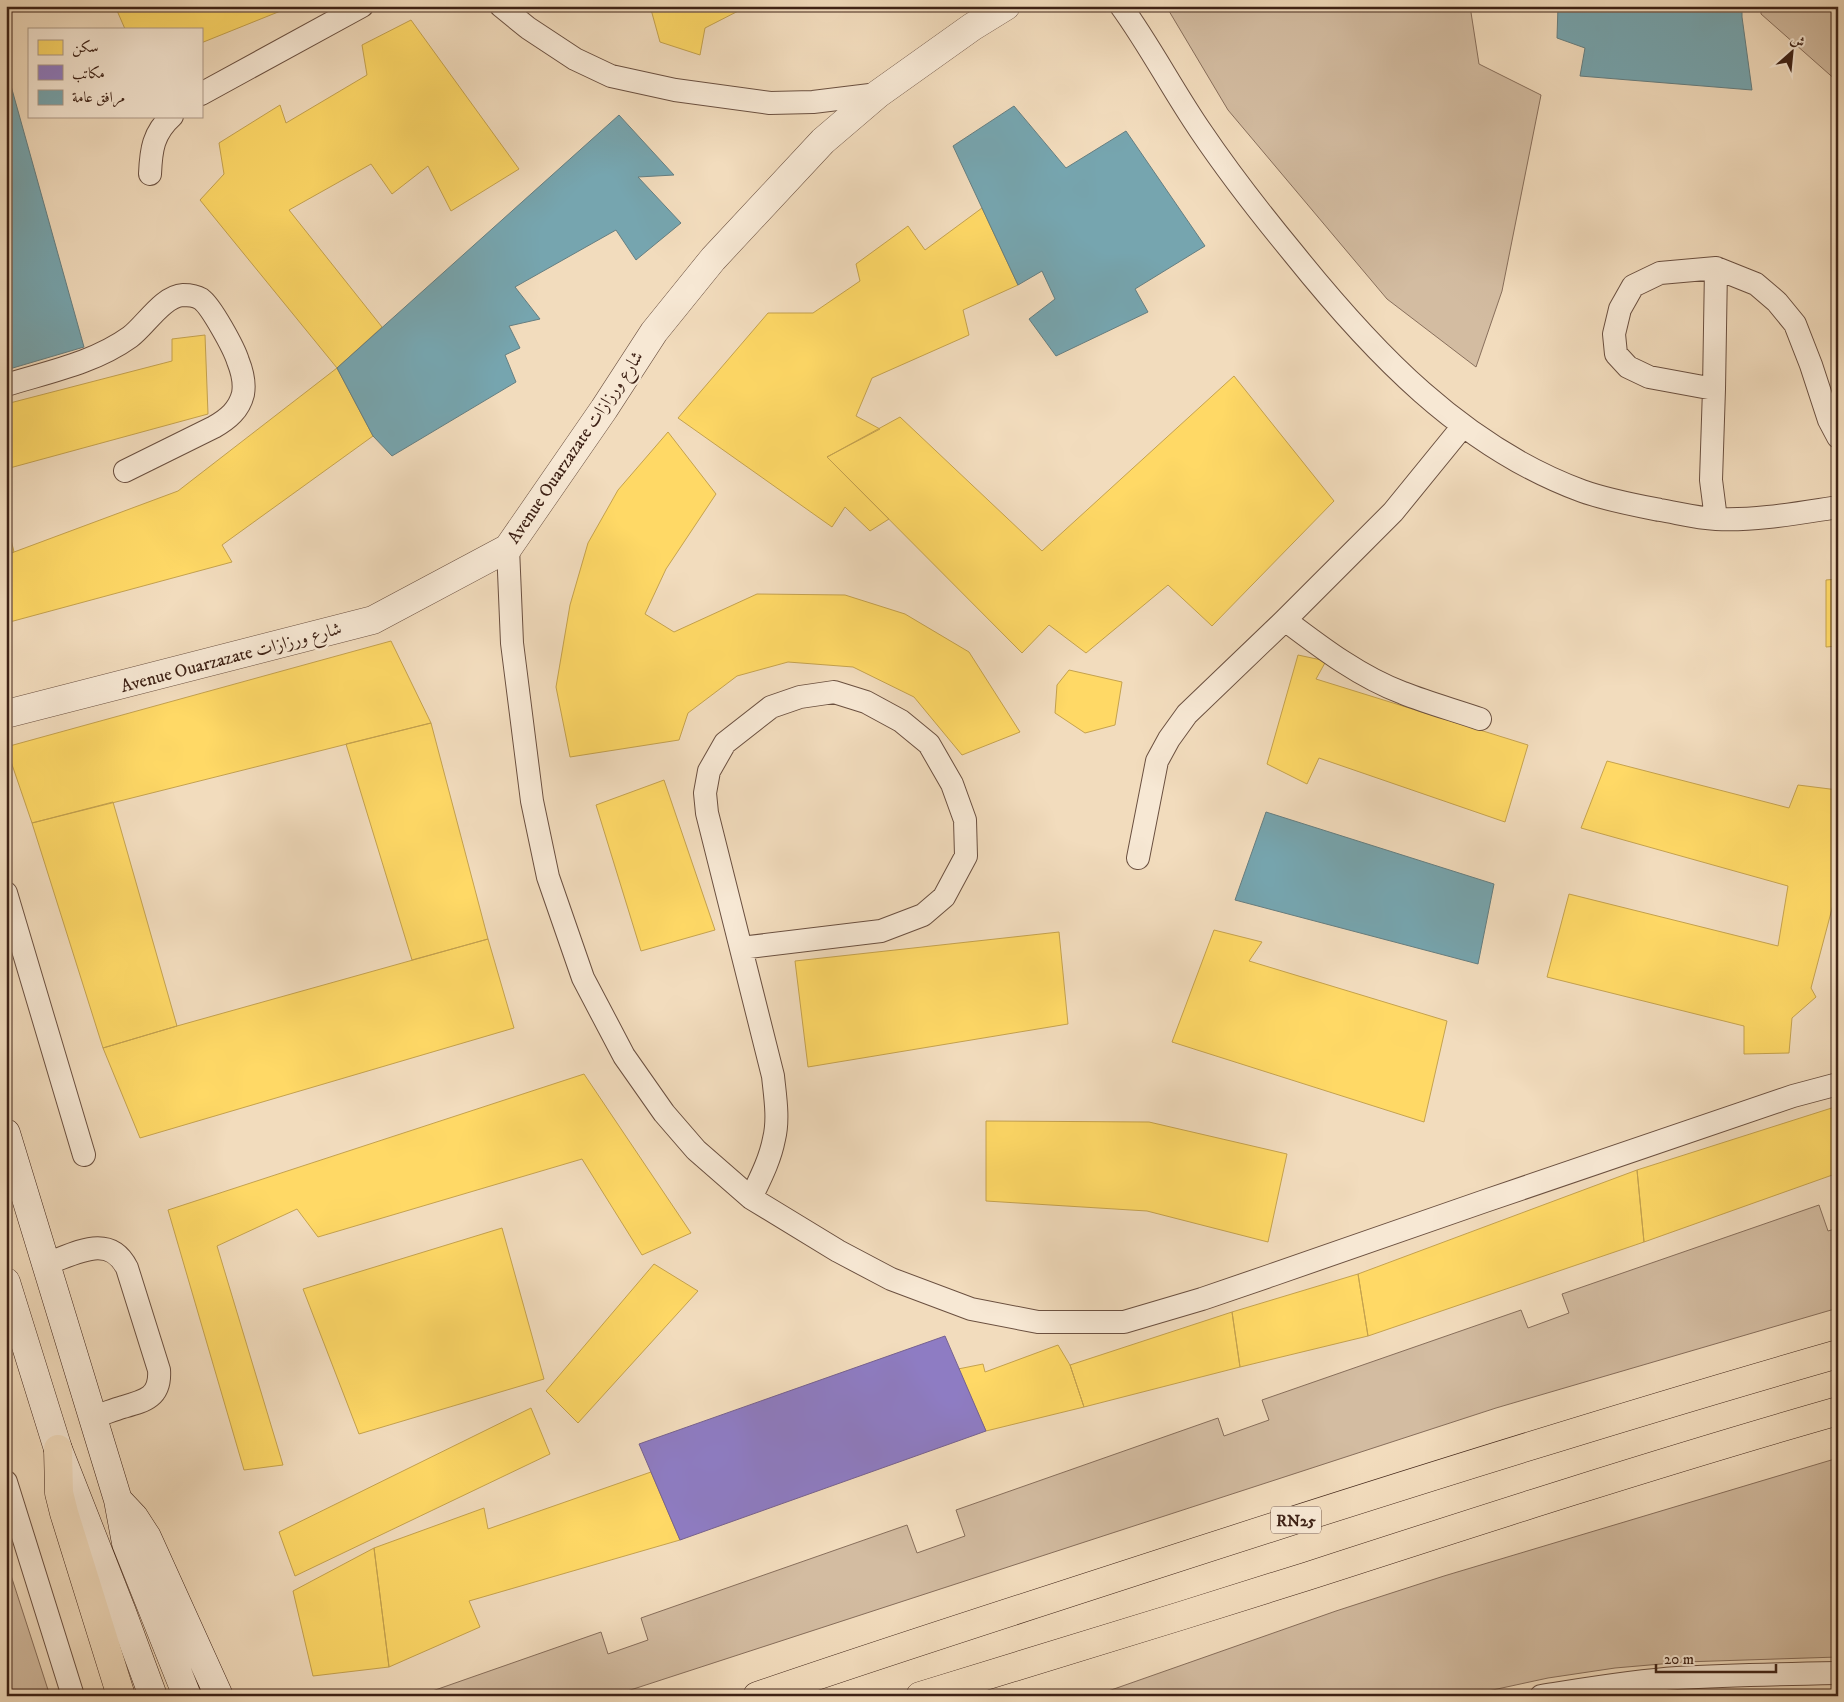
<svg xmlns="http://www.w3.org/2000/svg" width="1844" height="1702" font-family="'IM FELL DW Pica',Amiri,serif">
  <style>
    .green { fill: #d3bca1; stroke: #886f5c }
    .homes { fill: #ffd966; stroke: #c5a24e }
    .offices { fill: #8e7cc3; stroke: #76618f }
    .public { fill: #76a5af; stroke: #657e81 }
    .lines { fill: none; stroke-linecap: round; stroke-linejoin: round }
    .lane-casing { stroke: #6b5040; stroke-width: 24 }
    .street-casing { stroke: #6b5040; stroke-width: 29 }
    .secondary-casing { stroke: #3e2216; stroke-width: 29 }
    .primary-casing { stroke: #3e2216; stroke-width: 29 }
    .lane { stroke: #f7e8d4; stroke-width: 22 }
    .street { stroke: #f7e8d4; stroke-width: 28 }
    .secondary { stroke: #f7e8d4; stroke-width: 28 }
    .primary { stroke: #f2dcbd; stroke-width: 28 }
    .labels { text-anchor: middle; stroke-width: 5; stroke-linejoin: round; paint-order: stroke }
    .shield { fill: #f7e8d4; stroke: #765d4f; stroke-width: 1 }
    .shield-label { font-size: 16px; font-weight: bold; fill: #3e2216 }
    .street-label { font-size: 18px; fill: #3e2216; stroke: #f7e8d4 }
  </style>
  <rect width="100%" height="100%" fill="#f2dcbd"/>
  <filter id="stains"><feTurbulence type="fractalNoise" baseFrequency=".004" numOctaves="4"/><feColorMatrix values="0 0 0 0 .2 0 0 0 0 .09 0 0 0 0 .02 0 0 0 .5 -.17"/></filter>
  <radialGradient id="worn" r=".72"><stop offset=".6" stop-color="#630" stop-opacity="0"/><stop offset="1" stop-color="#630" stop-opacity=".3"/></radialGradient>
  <path class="green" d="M1166 6H1470L1479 64 1541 95 1502 291 1476 367 1387 299 1228 110Z
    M1761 6H1838V82L1761 14Z
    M1819 1205 1828 1231 1838 1228V1308L1496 1408 612 1696H418L601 1632 608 1654 648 1640 641 1618 907 1525 917 1553 965 1536 956 1510 1218 1418 1224 1436 1269 1420 1262 1400 1521 1310 1528 1328 1569 1313 1562 1294Z
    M1838 1458V1657L1684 1662 1615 1668 1548 1678 1465 1696H1094L1336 1611 1444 1576Z
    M6 1560 50 1696H6Z
    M1838 1691V1696H1685L1696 1695Z"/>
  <path class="homes" d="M115 6H293L201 43V29H125Z
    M650 6H748L705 28 700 55 660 42Z
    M411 20 519 169 451 211 428 166 392 194 371 164 289 210 382 327 337 368 200 200 224 174 219 143 280 105 286 123 367 75 362 45Z
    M982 208 1018 285 963 310 969 335 872 378 856 416 880 429 827 457 889 519 870 531 845 507 832 527 678 418 768 313H813L860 281 856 264 908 226 925 250Z
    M205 335 208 414 6 469V404L172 361V339Z
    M337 368 373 436 222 545 232 562 6 623V555L178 491Z
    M1234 376 1334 501 1212 626 1168 585 1086 653 1049 625 1022 653 827 457 900 417 1042 551Z
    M668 432 716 494 666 569 645 614 674 632 757 594 845 595 905 614 969 652 1020 732 962 755 914 697 853 667 788 662 737 676 688 713 679 740 570 757 556 687 570 605 588 543 618 490Z
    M6 519 14 552 6 555Z
    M1838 579V646L1826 647V580Z
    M391 641 431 723 32 823 6 747Z
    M1298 655 1326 661 1316 679 1528 745 1505 822 1319 758 1307 784 1267 764Z
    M1069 670 1122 682 1115 725 1085 733 1055 713 1057 685Z
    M431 723 488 939 412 960 346 744Z
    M1607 761 1789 808 1798 785 1838 790V886L1811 988 1816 997 1792 1018 1789 1053 1744 1054V1026L1547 977 1569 894 1778 946 1788 886 1581 828Z
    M664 780 715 930 641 951 596 805Z
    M113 802 177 1026 103 1048 32 823Z
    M1214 930 1262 942 1249 961 1447 1021 1424 1122 1172 1042Z
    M1059 932 1068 1024 808 1067 795 961Z
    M488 939 514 1028 140 1138 103 1048 177 1026Z
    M584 1074 691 1233 642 1255 582 1159 318 1237 297 1209 217 1246 283 1465 244 1470 168 1210Z
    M1838 1106V1173L1644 1242 1637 1170Z
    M986 1121 1149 1122 1287 1154 1268 1242 1147 1211 986 1201Z
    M1637 1170 1644 1242 1368 1336 1358 1274Z
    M502 1228 544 1379 359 1434 303 1289Z
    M654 1264 698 1291 578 1423 546 1391Z
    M1358 1274 1368 1336 1240 1367 1232 1312Z
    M1232 1312 1240 1367 1084 1407 1070 1365Z
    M1058 1345 1070 1365 1084 1407 986 1431 958 1369 983 1364 985 1372Z
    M531 1408 550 1454 295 1576 279 1532Z
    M651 1472 680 1540 469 1601 480 1627 389 1667 374 1548 484 1508 488 1529Z
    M374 1548 389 1667 313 1676 293 1591Z"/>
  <path class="offices" d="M945 1336 986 1431 680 1540 639 1444Z"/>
  <path class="public" d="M1558 6H1742V17L1752 90 1580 76 1585 48 1557 38Z
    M6 68 84 347 6 370Z
    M1014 106 1066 168 1126 131 1205 246 1135 289 1148 312 1056 356 1029 319 1055 299 1042 271 1018 285 953 146Z
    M619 115 674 175 638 177 681 223 636 260 616 230 515 287 540 319 509 326 520 348 505 355 516 382 392 456 373 436 337 368Z
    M1266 812 1494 884 1478 964 1235 900Z"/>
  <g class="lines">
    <defs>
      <path id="lane" d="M501 6 528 28 575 59 611 76 675 90 770 103 813 102 878 94
        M1121 6C1150 46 1172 89 1200 130 1229 173 1261 214 1294 254 1372 351 1462 447 1582 491 1607 500 1634 505 1660 510 1678 513 1697 518 1716 519 1756 521 1798 513 1838 507
        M201 94 362 6
        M150 174C151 150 153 133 172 116
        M1716 268 1714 389 1711 480 1716 519
        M6 385C48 372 94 363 130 337 145 326 163 296 183 295 189 295 196 296 201 299 211 306 234 348 238 361 242 371 245 383 243 394 239 410 228 419 214 427L125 471
        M1714 389 1649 377 1628 367 1616 354 1614 334 1620 309 1633 286 1660 273 1716 268 1756 284 1777 302 1795 324 1811 365 1829 420 1838 437
        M508 548 512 643 532 801 548 877 583 978 624 1056 664 1113 696 1150 751 1198 838 1251 891 1279 971 1309 1038 1322H1124L1202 1299 1272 1275 1485 1201 1793 1096 1838 1084
        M1285 620C1322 648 1360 677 1403 693 1428 703 1454 710 1480 719
        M1138 858 1157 761 1169 739 1187 714 1285 620 1393 512 1463 426
        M6 893 84 1155
        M741 948 881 931 923 915 944 897 966 856 965 820 952 784 929 744 901 721 866 702 834 692 800 697 771 707 725 743 709 771 705 793 707 813 773 1076C775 1096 779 1119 774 1139 770 1160 760 1179 751 1198
        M46 1264C75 1254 109 1232 127 1268L159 1370C161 1397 145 1401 123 1407 113 1410 103 1414 93 1417
        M6 1482 73 1696
        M1541 1696C1586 1689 1632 1681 1677 1678 1731 1675 1784 1674 1838 1673"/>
      <path id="street" d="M6 714 373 620 508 548 604 409 654 332 713 259 823 141 878 94 972 27 1006 6"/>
      <path id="secondary" d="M6 1133 118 1500 126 1543 187 1696
        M6 1282 58 1449 122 1612 153 1696
        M118 1500 134 1517 147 1537 219 1696"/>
      <path id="primary" d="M58 1449 59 1493 64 1513 121 1696
        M757 1696C888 1651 1020 1609 1152 1566 1380 1492 1608 1420 1838 1354
        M920 1696C1050 1656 1179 1617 1308 1576 1484 1519 1660 1462 1838 1411"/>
    </defs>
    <use href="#lane" class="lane-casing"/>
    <use href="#street" class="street-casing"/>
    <use href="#secondary" class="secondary-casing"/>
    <use href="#primary" class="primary-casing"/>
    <use href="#lane" class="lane"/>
    <use href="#street" class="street"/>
    <use href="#secondary" class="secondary"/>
    <use href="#primary" class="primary"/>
  </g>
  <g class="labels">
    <rect class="shield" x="1271" y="1506.5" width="50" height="27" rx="4"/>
    <g class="shield-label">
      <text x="1296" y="1526">RN25</text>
    </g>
    <g class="street-label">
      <text transform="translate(575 447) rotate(-56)" y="6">Avenue Ouarzazate شارع ورزازات</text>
      <text transform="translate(231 657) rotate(-15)" y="6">Avenue Ouarzazate شارع ورزازات</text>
    </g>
  </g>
  <rect width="1844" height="1702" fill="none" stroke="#f2dcbd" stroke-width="25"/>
  <rect x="8" y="8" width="1829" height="1687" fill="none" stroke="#3e2216" stroke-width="2.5"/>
  <rect x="12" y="12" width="1819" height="1677" fill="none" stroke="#3e2216"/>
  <rect x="28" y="28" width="175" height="90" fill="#f7e8d4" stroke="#ad9988"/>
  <rect x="38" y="40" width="25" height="15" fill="#ffd966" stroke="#ad9988"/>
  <text x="72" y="52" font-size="15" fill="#3e2216">سكن</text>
  <rect x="38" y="65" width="25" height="15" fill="#8e7cc3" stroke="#ad9988"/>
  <text x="72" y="78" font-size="15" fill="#3e2216">مكاتب</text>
  <rect x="38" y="90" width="25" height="15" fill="#76a5af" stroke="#ad9988"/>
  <text x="72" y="102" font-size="15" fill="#3e2216">مرافق عامة</text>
  <g transform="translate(1792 52) rotate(27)" stroke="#f7e8d4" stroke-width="4" paint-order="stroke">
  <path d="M0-4L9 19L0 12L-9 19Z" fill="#3e2216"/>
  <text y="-8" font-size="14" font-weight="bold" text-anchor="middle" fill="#3e2216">ش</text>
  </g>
  <path d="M1656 1664v8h120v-8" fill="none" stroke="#3e2216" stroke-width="2.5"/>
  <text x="1664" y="1664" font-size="15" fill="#3e2216" stroke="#f7e8d4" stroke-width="4" paint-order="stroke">20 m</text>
  <rect width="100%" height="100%" filter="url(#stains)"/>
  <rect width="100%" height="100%" fill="url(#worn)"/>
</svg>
